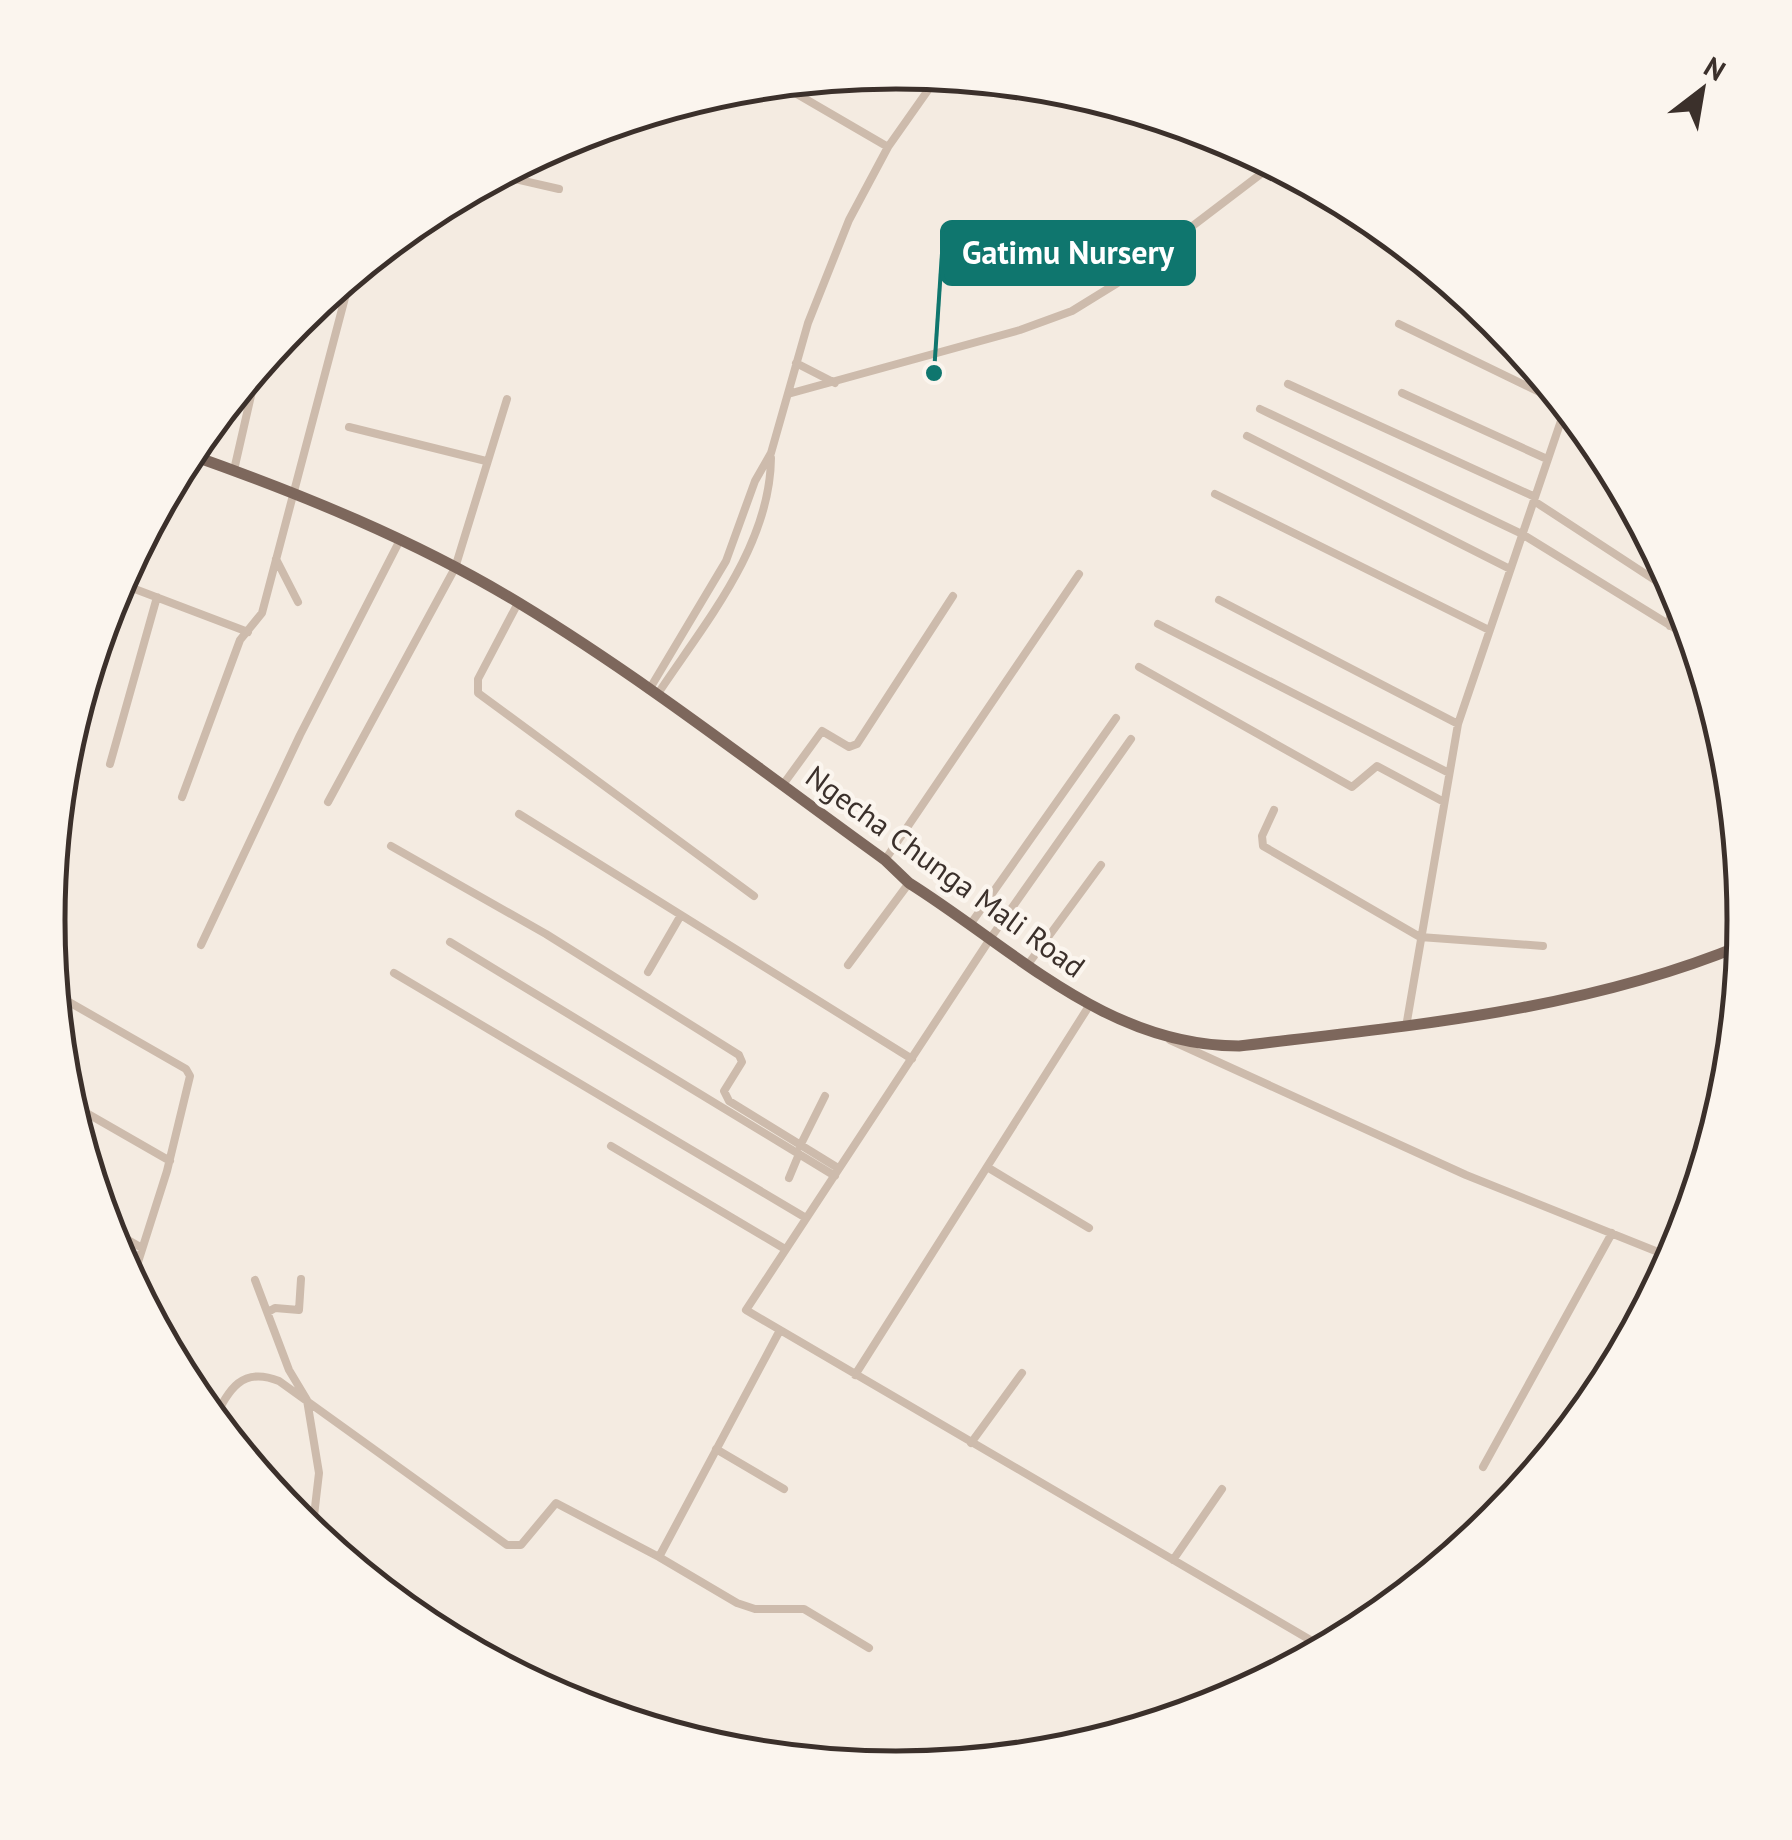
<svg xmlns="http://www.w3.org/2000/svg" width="1792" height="1840" font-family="'PT Sans',sans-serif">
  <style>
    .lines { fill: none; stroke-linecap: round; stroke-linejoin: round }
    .street { stroke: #cdbbac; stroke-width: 8 }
    .primary { stroke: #7d675c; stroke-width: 11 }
    .labels { text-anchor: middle; stroke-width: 9; stroke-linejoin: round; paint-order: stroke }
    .street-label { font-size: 30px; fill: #3b302b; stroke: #fbf5ee }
    .rim { fill: none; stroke: #3b302b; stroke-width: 5 }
    .leader { fill: none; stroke: #0f766e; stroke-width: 4 }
    .callout-dot { fill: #0f766e; stroke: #fbf5ee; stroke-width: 4 }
    .callout { fill: #0f766e; stroke: #0f766e; stroke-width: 4 }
    .callout-label { font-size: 32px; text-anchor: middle; font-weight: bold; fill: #fff }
  </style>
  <rect width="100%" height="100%" fill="#f4ebe1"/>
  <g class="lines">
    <path class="street" d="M778 83 888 147
      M498 175 559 189
      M1399 324 1566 405
      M796 363 835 383
      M1288 384 1535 497
      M1402 393 1547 459
      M788 394 1020 330 1072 311 1119 282 1274 164
      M1260 409 1522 534 1694 640
      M349 427 486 461
      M1247 436 1510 569
      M234 470 253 387
      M1215 494 1489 630
      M1534 501 1670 590V626
      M276 559 298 602
      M119 583 248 632
      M1219 600 1458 724
      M518 603 478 679V693L754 896
      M1158 624 1449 773
      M1139 667 1352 787 1377 766 1444 802
      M649 690 726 561 755 481 771 453 808 323 849 220 888 147 938 76
      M657 695C704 624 770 547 771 458
      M1131 739 992 936 746 1310 1324 1648
      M110 764 157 597
      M782 786 822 731 849 747 857 744 953 596
      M182 797 240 640 262 613 351 275
      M328 802 455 568 507 399
      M1274 810 1262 836 1263 846 1420 937 1543 946
      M519 814 912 1059
      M391 846 546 934 739 1055 742 1062 724 1091 729 1101 838 1168
      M885 860 1079 574
      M972 922 1116 718
      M450 942 835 1176
      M201 945 300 735 400 540
      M1029 963 1101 865
      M848 965 909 883
      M648 972 681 915
      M394 973 806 1218
      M55 994 186 1069 190 1076 167 1171 132 1281
      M1406 1027 1458 724 1566 406
      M1170 1040 1466 1175 1673 1258
      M69 1103 170 1161
      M611 1146 785 1249
      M800 1146 825 1096
      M987 1167 1089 1228
      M789 1178 799 1154
      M107 1228 142 1248
      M255 1280 289 1370 307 1400 319 1473 312 1533
      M268 1312 275 1308 299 1310 301 1279
      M855 1375 1089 1006
      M214 1420C229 1389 242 1366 279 1381L507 1545H521L556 1503 659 1557 779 1332
      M971 1443 1022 1373
      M716 1449 784 1489
      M1483 1467 1612 1233
      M659 1557 737 1603 755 1609H804L869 1648
      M1173 1560 1222 1489"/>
    <path class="primary" d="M188 454C301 494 415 540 519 603 646 680 764 773 885 860L909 883C1014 949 1107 1046 1239 1046 1407 1026 1583 1011 1742 945"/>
  </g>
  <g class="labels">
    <g class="street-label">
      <text transform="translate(945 872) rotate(36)" y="10">Ngecha Chunga Mali Road</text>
    </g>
  </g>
  <path d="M0 0H1792V1840H0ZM65 920a831 831 0 1 1 1662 0a831 831 0 1 1-1662 0Z" fill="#fbf5ee" fill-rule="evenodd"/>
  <path class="rim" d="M65 920a831 831 0 1 1 1662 0a831 831 0 1 1-1662 0Z"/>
  <path class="leader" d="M934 373L942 253"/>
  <circle class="callout-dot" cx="934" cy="373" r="10"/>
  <rect class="callout" x="942" y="222" width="252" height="62" rx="10"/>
  <g class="callout-label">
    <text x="1068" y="264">Gatimu Nursery</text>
  </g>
  <g transform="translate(1702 90) rotate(31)" stroke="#fbf5ee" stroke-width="8" paint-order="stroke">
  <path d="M0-8L18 38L0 25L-18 38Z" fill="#3b302b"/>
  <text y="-15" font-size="28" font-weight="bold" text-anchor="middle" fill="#3b302b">N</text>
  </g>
</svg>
